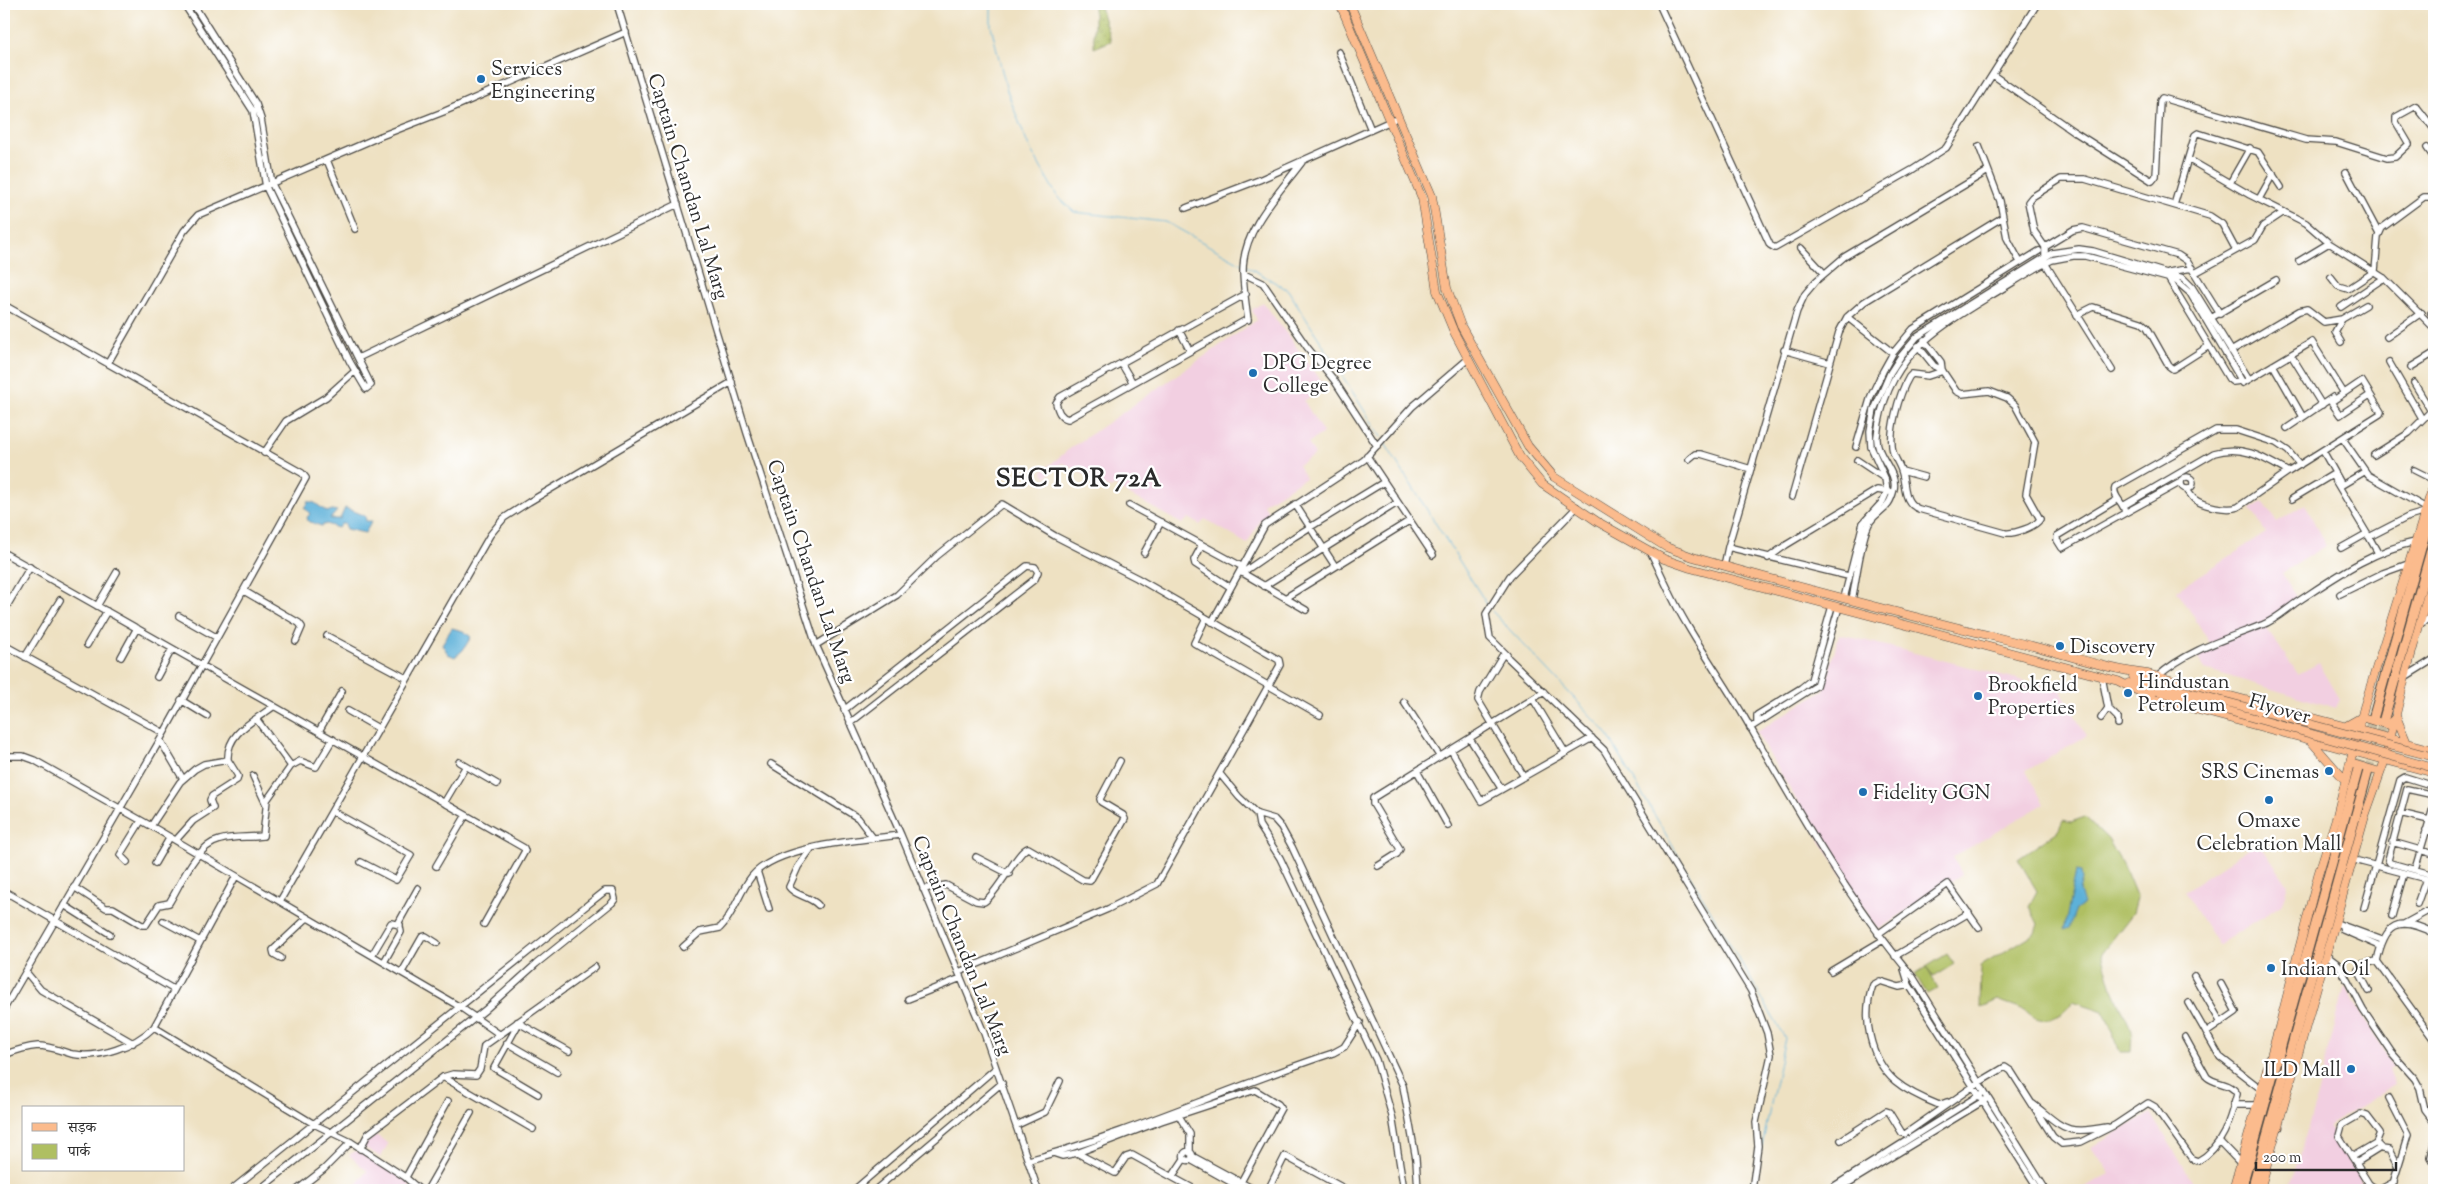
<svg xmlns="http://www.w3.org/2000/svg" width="2438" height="1194" font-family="'Sorts Mill Goudy','Noto Serif Devanagari',serif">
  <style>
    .built { fill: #f2cfe1 }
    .grass { fill: url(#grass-dots); stroke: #6d7546 }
    .park { fill: #afbf62; stroke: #6d7546 }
    .water { fill: #5db1d9; stroke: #446e82 }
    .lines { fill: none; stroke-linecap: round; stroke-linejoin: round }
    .stream { stroke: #5db1d9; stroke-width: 1 }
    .highway-tunnel { stroke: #c7bda4; stroke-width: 9; stroke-dasharray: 9 4.5; stroke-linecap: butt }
    .minor-casing { stroke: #484642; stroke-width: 8 }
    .major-casing { stroke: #484642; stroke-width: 9 }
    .highway-casing { stroke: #484642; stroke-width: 11 }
    .minor { stroke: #fff; stroke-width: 5.5 }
    .major { stroke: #fbbb8d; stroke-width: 8 }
    .highway { stroke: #fbbb8d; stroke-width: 9 }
    .major-bridge-casing { stroke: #484642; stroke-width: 9; stroke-linecap: butt }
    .major-bridge { stroke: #fbbb8d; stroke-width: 8 }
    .poi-dot { fill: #1f6fb2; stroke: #fff; stroke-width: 2 }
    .labels { text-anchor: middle; stroke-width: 4.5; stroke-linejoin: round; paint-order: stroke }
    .poi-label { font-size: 20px; fill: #2b2b2b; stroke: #fff; text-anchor: start }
    .street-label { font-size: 20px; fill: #2b2b2b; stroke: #fff }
    .district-label { font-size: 25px; font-weight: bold; letter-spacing: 1px; fill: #2b2b2b; stroke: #fff }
  </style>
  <defs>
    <pattern id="grass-dots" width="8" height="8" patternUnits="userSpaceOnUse" patternTransform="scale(1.25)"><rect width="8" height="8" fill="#afbf62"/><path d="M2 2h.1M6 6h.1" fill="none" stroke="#8f9b51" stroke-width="1.8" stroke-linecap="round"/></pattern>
  </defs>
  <rect width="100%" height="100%" fill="#fff"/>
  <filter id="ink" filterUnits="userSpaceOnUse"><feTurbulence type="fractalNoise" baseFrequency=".02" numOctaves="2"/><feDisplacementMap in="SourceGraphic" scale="10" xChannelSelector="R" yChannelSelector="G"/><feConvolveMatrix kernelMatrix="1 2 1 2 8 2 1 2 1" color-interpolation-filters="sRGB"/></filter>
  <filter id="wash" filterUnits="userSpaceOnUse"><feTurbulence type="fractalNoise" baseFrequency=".0096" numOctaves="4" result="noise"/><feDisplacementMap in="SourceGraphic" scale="20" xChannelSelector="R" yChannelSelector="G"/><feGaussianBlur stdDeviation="1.12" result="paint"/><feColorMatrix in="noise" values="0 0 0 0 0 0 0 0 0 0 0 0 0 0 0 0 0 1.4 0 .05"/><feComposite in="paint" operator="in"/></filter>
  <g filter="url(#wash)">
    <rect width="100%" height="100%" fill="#eee1c2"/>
    <path class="built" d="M1263 302 1326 387 1304 401 1323 433 1308 443 1315 455 1298 465 1305 478 1263 504 1270 515 1264 521 1260 520 1247 544 1205 519 1200 525 1189 518 1182 524 1114 486 1111 489 1063 463 1046 477 1042 471 1068 450 1257 320 1252 310Z
      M2263 501 2277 522 2305 504 2326 546 2282 573 2299 601 2263 623 2298 674 2319 663 2340 699 2336 708 2205 669 2197 657 2213 648 2177 590 2266 533 2251 509Z
      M1839 634 2061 690 2086 736 2026 771 2044 804 1953 857 1962 874 1878 930 1823 845 1756 732 1824 690Z
      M2258 842 2288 885 2281 905 2218 945 2184 891Z
      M2345 986 2393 1066 2389 1069 2395 1085 2328 1126 2365 1187 2360 1190H2289L2315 1104 2317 1107 2315 1103Z
      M2151 1113 2198 1190H2078L2110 1174 2092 1147Z
      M377 1135 388 1144 381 1157 361 1146Z
      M357 1150 398 1172 411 1184 408 1190 352 1189 367 1171 349 1155Z"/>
    <path class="grass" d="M1094 4H1099L1111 41 1094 48Z"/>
    <path class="park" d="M2085 817 2108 839 2126 871 2137 898 2133 913 2102 953 2111 985 2132 1031 2131 1052H2120L2104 1011 2073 1001C2066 1013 2049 1025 2034 1017 2030 1015 2028 1012 2024 1010 2016 1006 2007 1004 1998 1000L1980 1008 1981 966 2035 933 2038 924 2029 906 2037 891 2018 859 2058 831 2063 820 2071 822Z
      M1947 954 1954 964 1933 977 1926 967Z
      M1926 967 1938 988 1927 994 1915 974Z"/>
    <path class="water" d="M307 501 315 503 327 512 332 510 337 511 330 519H340L345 508 365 516 366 521H372L365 533 346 529 345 524H341L338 528 326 524 321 526 308 521 307 517 310 514 304 507 308 504Z
      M452 628 463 631 471 637 463 650 455 657 448 654 442 644Z
      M2076 871 2081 872 2082 880 2079 891 2083 905 2076 910 2069 928 2064 930Z"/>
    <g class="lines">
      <path class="stream" d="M991 4V26L1007 91 1028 145 1057 196 1074 212 1166 222 1242 264
        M1245 265 1288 290 1381 437
        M1384 442 1488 606
        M1492 611 1606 732 1785 1038 1758 1165"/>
    </g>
  </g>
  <g filter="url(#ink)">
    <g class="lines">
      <path class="highway-tunnel" d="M2358 769 2373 719
        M2368 771 2383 722"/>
      <defs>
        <path id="minor" d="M184 4 253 111 266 187 350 362 366 389 371 385 272 184 261 119 256 104 193 4
          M617 4 747 433 816 645 901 835 984 1033 1038 1190
          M1659 4 1770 245 1775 248 1912 170 1946 148 2037 4
          M2433 4H2434
          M1339 52 1371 130
          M1993 75 2073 131 2152 181 2156 176 2160 101 2162 98 2306 140 2336 142 2387 158 2395 157 2409 144 2396 122V117L2416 106 2434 129
          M1979 146 2000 201 2007 238 2020 262
          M2427 148 2434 158
          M2188 159 2250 195 2306 223 2329 243 2384 278 2434 328
          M327 160 355 229
          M2346 172 2379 234
          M2230 183 2250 148
          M2259 199 2273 174
          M2174 205 2195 135 2198 133 2258 152 2281 187
          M1186 208 1259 180 1393 120
          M2045 247 2073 230 2083 228 2178 255 2187 261 2220 314
          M1801 248 1824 273
          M2045 256V247L2034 231 2028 202 2032 197 2061 179H2085L2210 216 2222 224 2236 250
          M2299 261 2329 243
          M2045 263 2112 370
          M2169 272 2192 268
          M2195 273 2255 240 2263 226 2284 212
          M1244 274 1263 283 1307 347 1334 380 1377 446
          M2331 277 2338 286 2348 289 2375 271 2378 237 2382 228 2424 197H2434
          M2168 278 2229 379 2233 382 2241 381
          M1246 294 1060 397 1056 403C1058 411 1060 417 1068 419L1248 319
          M4 305 302 473 306 478 164 733 4 1009
          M2341 307 2384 278
          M2431 313 2434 311
          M2077 315 2093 307 2141 322 2147 327 2169 366 2173 369 2209 346
          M1847 317 1893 353
          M2211 318 2276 280
          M1248 320C1246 304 1243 286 1243 270 1243 229 1279 193 1302 162
          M1179 330 1190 351
          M2387 337 2421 313
          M1924 340 1941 362 1942 370 1956 391 1962 394 1989 391 2007 398 2015 405 2035 442 2026 494 2040 519C2036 527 2014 534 2005 533L1919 509C1903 503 1906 487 1902 473 1900 465 1895 459 1893 452 1888 432 1899 394 1909 377L1912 374 1928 376 1943 371
          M2341 342 2335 332 2342 319
          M1918 346 1934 366 1942 370
          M1784 350 1830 363
          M2231 351 2299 311 2307 309 2324 322 2342 319 2366 305
          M2291 355 2322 405
          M358 358 678 204
          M2389 362 2422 419
          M108 363 184 231 198 215 381 136 443 112 626 32
          M1121 363 1133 383
          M2273 365 2303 417
          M2411 367 2434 353
          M2414 383 2431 411
          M2287 428 2333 397
          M2343 439 2368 475 2426 508
          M1856 447 1871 396 1883 371 1893 353 1913 329 2039 251
          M2323 451 2342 485 2364 472
          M264 453 286 421 326 397 355 371
          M2374 455 2409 433 2434 408
          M1367 456 1433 555
          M1689 459 1695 454H1701L1751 469
          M1857 460 1884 478
          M2414 470 2434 480
          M1902 471 1924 477
          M2181 483a6 6 0 1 1 12 0a6 6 0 1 1-12 0Z
          M2186 489C2189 492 2191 496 2194 499 2203 506 2228 511 2238 507L2288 472 2380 414 2381 412 2362 381 2331 402 2340 415 2370 395
          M1792 497 1839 332 1847 317 1864 302 2003 217
          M2118 499 2057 536V540L2062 548 2125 513C2125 503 2112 497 2115 487L2216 430H2236L2276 443 2288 451 2300 465
          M2292 499 2332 475 2369 537 2408 517 2425 512
          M1295 504 1335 566
          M1129 505 1241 566
          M2123 506 2214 453C2243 444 2264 458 2288 472
          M2125 513 2181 482
          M2369 537 2378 553
          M1202 545 1194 560 1195 564 1230 587
          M1728 547 1848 576
          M2341 548 2366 534
          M1650 551C1662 575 1672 600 1686 623 1705 656 1727 687 1746 720 1797 809 1847 899 1913 977L2046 1190
          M4 553 524 848 525 851 484 924
          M1144 553 1161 522
          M1768 558 1786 545 1877 490 1889 492
          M1724 566 1728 547 1797 311 1805 294 1816 281 1844 257 1988 171
          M1241 572 1306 610
          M1242 573 1294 537 1384 482
          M1264 586 1397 503
          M244 591 299 623 302 627 296 641
          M2340 594 2383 573 2408 564
          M1285 598 1409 521
          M1844 598 1863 523 1883 501 1887 492 1885 478 1871 447 1870 431 1874 410 1890 373 1901 356 1917 337 2052 253 2079 249 2093 251 2183 278 2192 287 2249 379
          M1852 600C1856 582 1861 536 1870 522 1880 508 1889 511 1894 489 1898 472 1875 455 1877 436 1885 360 1931 332 1990 296 2011 284 2031 270 2052 260L2073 256H2085L2175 280 2190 293 2243 383 2312 342 2342 390
          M97 606 117 572
          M4 611 30 567
          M179 616 216 637
          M1206 618 1194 643 1320 715
          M1212 622 1265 525 1364 460 1412 407 1468 359
          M2419 625 2434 615
          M327 636 406 678
          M4 645 164 733
          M87 645 107 611
          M816 645 897 595 937 556 1002 504 1055 536 1137 578 1279 660 1280 665 1157 884 1108 909 959 972
          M1507 655 1490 638 1486 614 1510 576 1577 507
          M25 657 60 600
          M121 657 137 628
          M157 677 172 649
          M2157 677C2187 650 2226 639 2262 625 2274 621 2287 609 2297 602 2334 578 2371 551 2415 542
          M2405 677 2434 659
          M1533 699 1565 752
          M181 700 207 716
          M1404 702 1440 757
          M2108 708 2118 718V724
          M844 710 1027 566 1035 567 1038 572 1035 579 850 723
          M348 711 378 728
          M2101 718 2108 708 2102 677
          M257 720 291 766
          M1757 723V715L1801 688 1811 680 1832 606
          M1750 728 1816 686 1839 607
          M319 731 342 691
          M1470 739 1501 788
          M160 740 183 779
          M1451 750 1481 801 1592 738
          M4 756H23L34 760 151 826 460 1007 499 1034
          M459 762 497 784
          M771 764 858 818 873 838
          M1417 771 1448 826
          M1220 774 1239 797 1257 814 1274 819 1281 827 1292 847 1403 1086 1416 1159 1418 1190
          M1523 775 1478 700 1480 692 1502 656 1505 655 1604 750 1751 991 1767 1033 1771 1055 1756 1122 1758 1146 1752 1190
          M253 776 266 804
          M2434 795 2407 789 2388 860 2390 863 2434 875
          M444 803 466 766
          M332 811 411 855 396 880 361 862
          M2400 813 2429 820
          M1257 814 1259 825 1280 858 1376 1060 1392 1116 1404 1190
          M151 826 180 782 195 769 204 764 228 760C226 732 255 721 274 706
          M2426 830 2434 833
          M176 840 193 821 213 808 210 800 212 796 237 780 238 776 228 760
          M2392 842 2434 854
          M811 849 798 867 789 887C795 896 810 896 818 905
          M976 857 1009 874
          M2358 861 2434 881
          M127 862 120 855 141 821
          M155 863 170 837
          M436 866 466 815
          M1378 866 1397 854 1400 849 1373 804V798L1544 692
          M2415 869 2434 805
          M757 871 769 909
          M74 887 106 908H113L142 925H146L159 905 169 903C181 884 195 846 220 840 234 836 249 838 263 836L267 800 291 766 300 761 316 767 333 739
          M923 889 946 885 976 901 984 902C998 893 1018 850 1028 848L1083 880 1090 881 1125 819 1123 815 1101 802 1100 799 1120 761
          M4 891 173 989
          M280 901 490 535 504 518 529 502 732 382
          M2417 904 2426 879
          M64 905 110 934
          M2364 908 2400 780 2405 777 2434 786
          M2392 916 2404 873
          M163 921 200 941
          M2336 923 2382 940
          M2404 924 2426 912
          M2342 926 2343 930 2380 946
          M2434 933C2398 915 2385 923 2377 961L2434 1040
          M1878 934 1948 884 1979 928
          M683 947 700 932 720 928C734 914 739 892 752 876 778 845 861 840 901 835
          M372 955 391 923 400 925
          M1895 956 1969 913
          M2327 956 2339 965 2363 1010 2392 1053 2415 1079 2420 1088 2425 1110 2434 1122
          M281 958 274 954 273 950 307 918
          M384 962 401 932 399 922 418 888
          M1904 969 1909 985 2039 1190
          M1831 971 1883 940
          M26 972 41 990 133 1043
          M402 972 422 937 426 936 437 943
          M2194 976 2221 1023
          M1909 985 1899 987 1880 981 1873 985C1861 1016 1870 1059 1895 1081 1908 1092 1924 1099 1939 1105L1947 1102
          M2369 991 2358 970 2362 964 2377 961
          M908 999 961 978
          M2189 1003 2220 1057 2261 1089
          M517 1022 569 1051
          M519 1023 494 1068 538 1094
          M154 1027 314 1124 351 1142 405 1177 420 1190
          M2206 1033 2236 1012 2221 984
          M507 1043 557 1072
          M4 1055C14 1051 26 1047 38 1046 50 1046 60 1051 72 1054 99 1059 135 1046 154 1027L236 876
          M443 1077 533 1129
          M2389 1098 2408 1135 2391 1190
          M2033 1104C2065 1129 2065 1135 2107 1127
          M2233 1105H2256
          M1179 1116 1190 1134V1153
          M1017 1125 1045 1112 1060 1081
          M1841 1140 1886 1111 1889 1112 1902 1133 1905 1134 1978 1083 2005 1067 2011 1071 2053 1137 2062 1144 2081 1142 2115 1125 2148 1103 2155 1107 2192 1159 2198 1161C2223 1147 2230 1120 2237 1094 2231 1082 2216 1085 2207 1077L2185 1037
          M2220 1142 2241 1164
          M2434 1144 2431 1157 2434 1162
          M360 1149 368 1134 443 1077 453 1074 476 1075 480 1069 484 1046 595 967
          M1183.5 1156a4.5 4.5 0 1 1 9 0a4.5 4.5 0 1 1-9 0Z
          M1053 1153 1062 1156 1077 1153 1161 1121 1255 1090 1278 1104 1281 1108 1241 1182
          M1077 1153 1115 1173 1126 1157 1132 1155 1172 1177 1184 1159
          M1192 1156 1255 1190
          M2352 1157 2376 1143
          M1029 1160C1133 1132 1232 1086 1333 1053L1344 1047 1360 1022
          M1191 1160 1245 1190
          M2356 1163 2380 1148
          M406 1177 448 1101
          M1172 1177 1196 1190
          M231 1190 557 929 605 891H613L615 899 612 903 536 964 485 1010 259 1190
          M297 1190 324 1169 351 1142
          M427 1190 471 1113
          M854 1190 996 1068
          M875 1190 1002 1083
          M1268 1190 1285 1156 1347 1190
          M1828 1190 1981 1094
          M1837 1190 1985 1100
          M2362 1190 2369 1184
          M2378 1190 2369 1184 2339 1136 2342 1125 2361 1114 2367 1116 2380 1133 2376 1143 2382 1149 2389 1150 2398 1167
          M2379 1190 2394 1182"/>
        <path id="major" d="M1340 4 1422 198 1437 291 1454 332 1520 457 1542 484 1598 522 1664 559 1690 568 2118 681 2150 697 2434 773
          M1350 4 1432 196 1447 288 1461 326 1528 446 1554 477 1666 547 1693 557C1801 588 1910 616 2020 643 2063 653 2104 669 2148 674L2434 750
          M2133 676 2159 684
          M2129 683 2157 691
          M2396 716 2407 743
          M2346 726 2362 717 2388 725 2395 718
          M2310 740 2345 780
          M2350 763 2380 772
          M2233 1190 2279 1027 2318 875 2337 815 2364 707 2434 483
          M2260 1190 2365 816 2385 760 2405 677 2434 572"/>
        <path id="highway" d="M2373 719 2434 502
          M2383 722 2434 540
          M2270 1058 2271 1073
          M2275 1112 2278 1127
          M2241 1190 2358 769
          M2252 1190 2368 771"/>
      </defs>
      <use href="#minor" class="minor-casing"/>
      <use href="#major" class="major-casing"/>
      <use href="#highway" class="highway-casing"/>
      <use href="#minor" class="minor"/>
      <use href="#major" class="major"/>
      <use href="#highway" class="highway"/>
      <defs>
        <path id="major-bridge" d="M2159 684 2434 757
          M2157 691 2434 768"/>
      </defs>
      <use href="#major-bridge" class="major-bridge-casing"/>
      <use href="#major-bridge" class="major-bridge"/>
    </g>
  </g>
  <g class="poi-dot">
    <circle cx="481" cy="79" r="5"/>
    <circle cx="1253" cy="373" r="5"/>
    <circle cx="2060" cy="646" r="5"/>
    <circle cx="2128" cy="693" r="5"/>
    <circle cx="1978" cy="696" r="5"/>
    <circle cx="2329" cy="771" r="5"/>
    <circle cx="1863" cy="792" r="5"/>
    <circle cx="2269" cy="800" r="5"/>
    <circle cx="2271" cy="968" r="5"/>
    <circle cx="2351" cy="1069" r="5"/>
  </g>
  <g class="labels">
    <g class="poi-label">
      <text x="491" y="75">Services<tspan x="491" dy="23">Engineering</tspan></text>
      <text x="1263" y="369">DPG Degree<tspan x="1263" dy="23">College</tspan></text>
      <text x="2070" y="653">Discovery</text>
      <text x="2138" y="688">Hindustan<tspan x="2138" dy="23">Petroleum</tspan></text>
      <text x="1988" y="691">Brookfield<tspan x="1988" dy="23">Properties</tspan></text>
      <text x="2319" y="778" text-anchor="end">SRS Cinemas</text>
      <text x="1873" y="799">Fidelity GGN</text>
      <text x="2269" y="827" text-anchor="middle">Omaxe<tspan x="2269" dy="23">Celebration Mall</tspan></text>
      <text x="2281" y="975">Indian Oil</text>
      <text x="2341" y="1076" text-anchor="end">ILD Mall</text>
    </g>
    <g class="street-label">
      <text transform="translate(689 186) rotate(73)" y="7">Captain Chandan Lal Marg</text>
      <text transform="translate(812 571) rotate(71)" y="7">Captain Chandan Lal Marg</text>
      <text transform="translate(2280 708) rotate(16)" y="7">Flyover</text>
      <text transform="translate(963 945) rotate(68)" y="7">Captain Chandan Lal Marg</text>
    </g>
    <g class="district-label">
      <text x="1079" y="486">SECTOR 72A</text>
    </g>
  </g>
  <rect width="2438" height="1194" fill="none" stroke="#fff" stroke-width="20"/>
  <rect x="22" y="1106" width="162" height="65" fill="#ffffff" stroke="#aaaaaa"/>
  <rect x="32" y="1123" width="25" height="8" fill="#fbbb8d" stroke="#aaaaaa"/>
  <text x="68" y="1132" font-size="15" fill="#2b2b2b">सड़क</text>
  <rect x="32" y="1144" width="25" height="15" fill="#afbf62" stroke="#aaaaaa"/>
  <text x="68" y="1156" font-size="15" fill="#2b2b2b">पार्क</text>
  <path d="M2256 1162v8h140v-8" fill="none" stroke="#2b2b2b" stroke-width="2.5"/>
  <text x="2263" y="1162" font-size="15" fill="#2b2b2b" stroke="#ffffff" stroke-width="4" paint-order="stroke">200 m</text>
</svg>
